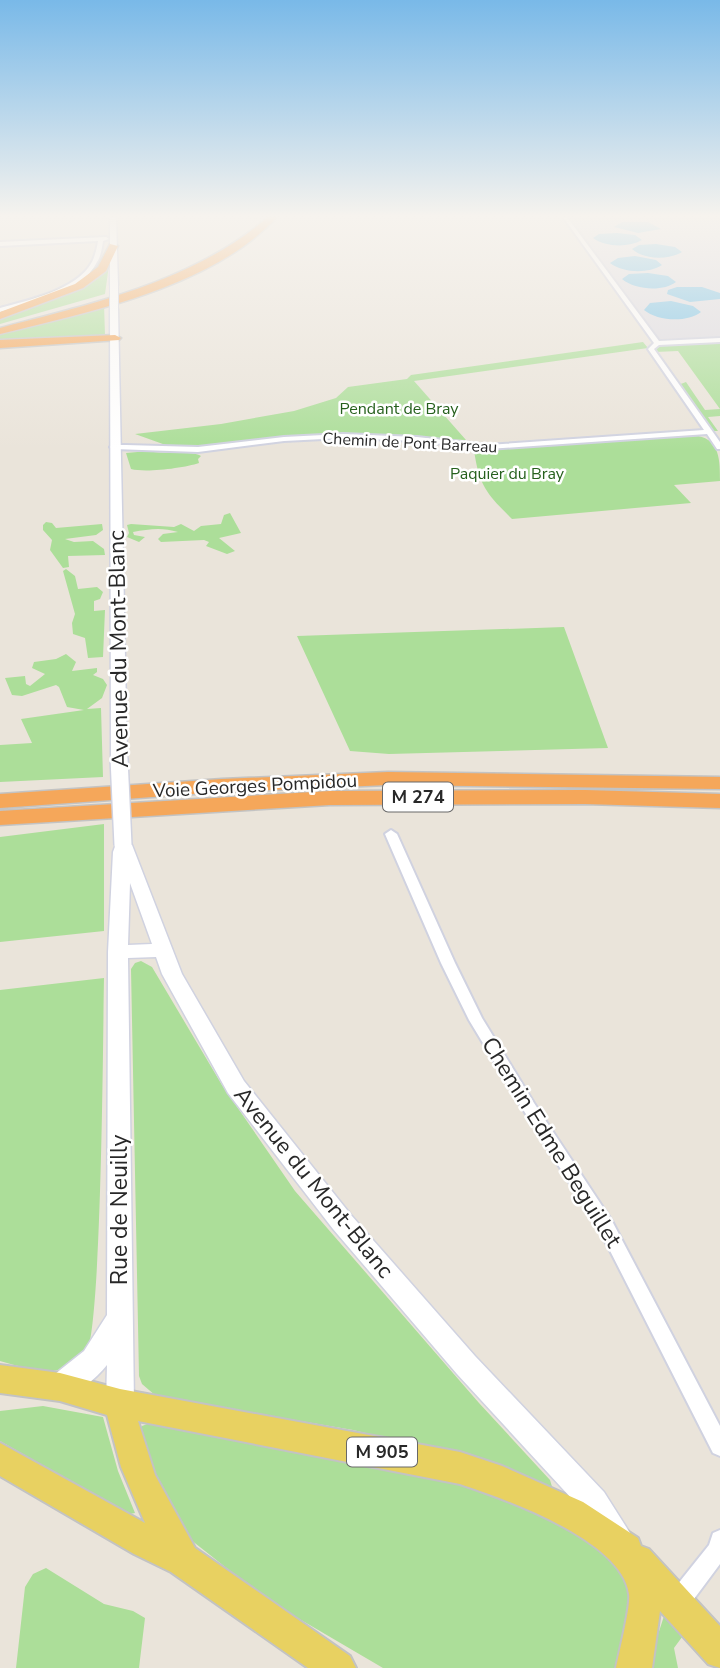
<svg xmlns="http://www.w3.org/2000/svg" width="720" height="1668" font-family="'Nunito Sans',sans-serif">
  <style>
    .industrial { fill: #dddbe2 }
    .green { fill: #acde99 }
    .water { fill: #72c0e7 }
    .lines { fill: none; stroke-linecap: round; stroke-linejoin: round }
    .street-casing { stroke: #d0d2e0; stroke-width: 4 }
    .secondary-casing { stroke: #d0d2e0; stroke-width: 3 }
    .primary-casing { stroke: #c3c3c3; stroke-width: 4 }
    .highway-casing { stroke: #c3c3c3; stroke-width: 3 }
    .street { fill: #fff; fill-rule: evenodd }
    .secondary { fill: #fff; fill-rule: evenodd }
    .primary { fill: #e8d161; fill-rule: evenodd }
    .highway { fill: #f5a75a; fill-rule: evenodd }
    .secondary-bridge-far1-casing { stroke: #d0d2e0; stroke-width: 10; stroke-linecap: butt }
    .secondary-bridge-casing { stroke: #d0d2e0; stroke-width: 20; stroke-linecap: butt }
    .secondary-bridge-far1 { stroke: #fff; stroke-width: 8 }
    .secondary-bridge { stroke: #fff; stroke-width: 17 }
    .labels { text-anchor: middle; stroke-width: 5; stroke-linejoin: round; paint-order: stroke }
    .far-park-label { font-size: 16px; fill: #26601d; stroke: #fff }
    .far-street-label { font-size: 16px; fill: #282828; stroke: #fff }
    .shield { fill: #fff; stroke: #686868; stroke-width: 2 }
    .shield-label { font-size: 18px; font-weight: bold; fill: #282828 }
    .street-label { font-size: 19px; fill: #282828; stroke: #fff }
    .near-street-label { font-size: 23px; fill: #282828; stroke: #fff }
  </style>
  <rect width="100%" height="100%" fill="#eae4da"/>
  <path class="industrial" d="M570 217H720V337L656 339Z"/>
  <path class="green" d="M109 265 105 294 0 324V317L71 292Z
    M104 304 105 336 0 343V334Z
    M720 341V416L708 417 718 431H714L678 385 686 382 705 410 720 409 678 351 655 352V348L661 345Z
    M643 342 648 348 414 381 466 440 329 434 174 448 135 434 221 424 294 411 336 398 348 387 407 379 411 375Z
    M698 436C720 440 720 461 720 481L674 485 691 503 512 519C487 494 479 486 474 450Z
    M149 451C163 455 192 450 201 456L198 459 199 463C184 468 146 473 131 469L126 453Z
    M230 513 241 533 219 538 235 551 227 554 206 546 209 542 204 540 161 542 158 539 163 534 178 532C162 527 149 529 133 532L134 535 145 537 139 542 127 537 129 533 127 525 131 524 174 527 181 524 194 531 201 526 221 524 224 515Z
    M46 522 52 523 56 528 102 524 103 530 96 535 65 539 74 542 93 541 104 549 105 555 68 556 69 567 63 568 50 550 52 540 43 530V525Z
    M66 569 75 576 78 589 97 587 103 592 100 599 94 601V611L105 610 103 657 88 658 85 638 73 634 72 623 75 614 63 571Z
    M564 627 608 748 389 754 350 751 297 636Z
    M66 654 76 662 72 671 97 668V672L93 675 103 679 107 685 102 698 87 709 101 708 103 777 0 782V745L32 743 21 719 84 710 67 707 59 687 56 685 22 696 12 695 5 678 25 676 26 684 30 686 45 674 32 668 34 662 56 659Z
    M104 824V931L0 942V837Z
    M141 961 152 967 222 1085 295 1191 479 1403 550 1480 553 1490 474 1459 353 1430 156 1396 142 1384 139 1376 131 969 135 963Z
    M104 978C103 1023 102 1340 85 1356 59 1381 30 1369 0 1361V990Z
    M43 1406 103 1417 118 1471 135 1513 130 1514 123 1511 0 1441V1411Z
    M150 1423 438 1479C490 1493 610 1531 627 1589 634 1615 623 1642 617 1668H383L267 1600 191 1540 177 1522 147 1462 139 1430 142 1426Z
    M46 1568 104 1604 133 1611 145 1618 139 1668H16L25 1587 33 1574Z
    M666 1610 685 1633 674 1648 678 1668H647Z"/>
  <path class="water" d="M622 222H648L661 229 638 233 614 227Z
    M617 233 635 235 642 240C628 248 605 247 593 238L599 234Z
    M656 244 675 247 682 252C669 260 644 260 632 249L639 245Z
    M635 256 656 260 662 265C648 274 623 273 610 263L618 258Z
    M648 273 668 276 676 282C663 292 635 290 622 279L629 274Z
    M677 287H702L720 293V299L690 302 667 294 668 290Z
    M671 301 693 306 701 312C687 323 657 321 644 310L650 303Z"/>
  <g class="lines">
    <defs>
      <path id="street" d="M563 217H567L659 341 720 338V342L659 345 654 349 720 442V449H717L707 434 488 449 417 441 343 438 284 441 198 452 114 449 110 447 114 445H126L198 447 284 437 343 434 417 437 488 445 704 430 648 349 654 343Z
        M106 237 109 239 103 241C102 248 101 256 97 262 81 294 31 303 0 312V308C28 300 77 290 92 262 95 256 97 248 98 241L0 246V242Z
        M391 830 397 834 455 963 482 1018 534 1103 612 1221 720 1426V1456L713 1453 600 1231 524 1111 469 1020 441 963 385 834Z
        M720 1530V1564L685 1611 677 1614 669 1611 666 1603 669 1595 709 1545 713 1533Z"/>
      <path id="secondary" d="M110 217H116L118 285 114 287 110 285Z
        M114 306 118 309 127 758 119 763 111 758 110 309Z
        M123 839 132 845 182 974 244 1081 351 1215 475 1356 604 1492 630 1533 625 1543 615 1548 605 1543 584 1512 457 1374 333 1229 228 1093 162 974 156 957 128 958 134 1404 130 1413 120 1417 110 1413 106 1404 107 1365C95 1380 78 1393 60 1400L50 1396 46 1387 50 1378 84 1351 107 1315 108 952 113 852 117 841ZM130 883 152 944 128 945Z"/>
      <path id="primary" d="M0 1365 60 1373 120 1389 460 1452 502 1466 583 1502 638 1538 641 1546 649 1549 720 1626V1668L708 1664 660 1611 652 1668H616C619 1653 631 1606 629 1594 622 1540 505 1499 460 1484L138 1421 155 1475 195 1548 350 1656 356 1668H308L171 1572 134 1554 0 1476V1443L145 1523 121 1467 107 1415 60 1401 0 1393Z"/>
      <path id="highway" d="M268 217H277C213 287 89 312 0 334V328C94 303 193 282 268 217Z
        M110 244 118 246 106 271 83 288 0 319V312L75 284 98 267Z
        M115 335 121 338 119 340 0 348V340Z
        M388 772 720 777V789L388 785 222 792 0 808V794L222 779Z
        M585 790 720 794V808L585 804 330 805 0 825V811L330 791Z"/>
    </defs>
    <use href="#street" class="street-casing"/>
    <use href="#secondary" class="secondary-casing"/>
    <use href="#primary" class="primary-casing"/>
    <use href="#highway" class="highway-casing"/>
    <use href="#street" class="street"/>
    <use href="#secondary" class="secondary"/>
    <use href="#primary" class="primary"/>
    <use href="#highway" class="highway"/>
    <defs>
      <path id="secondary-bridge-far1" d="M114 285V309"/>
      <path id="secondary-bridge" d="M119 758 123 845"/>
    </defs>
    <use href="#secondary-bridge-far1" class="secondary-bridge-far1-casing"/>
    <use href="#secondary-bridge" class="secondary-bridge-casing"/>
    <use href="#secondary-bridge-far1" class="secondary-bridge-far1"/>
    <use href="#secondary-bridge" class="secondary-bridge"/>
  </g>
  <linearGradient id="sky" x2="0" y2="1"><stop stop-color="#79b9e8"/><stop offset="0.48" stop-color="#f6f3ee"/><stop offset="1" stop-color="#f6f3ee" stop-opacity="0"/></linearGradient>
  <rect width="720" height="450" fill="url(#sky)"/>
  <g class="labels">
    <g class="far-park-label">
      <text x="399" y="414">Pendant de Bray</text>
      <text x="507" y="479">Paquier du Bray</text>
    </g>
    <g class="far-street-label">
      <text transform="translate(410 442) rotate(3)" y="6">Chemin de Pont Barreau</text>
    </g>
    <g class="shield">
      <rect x="383" y="782.5" width="70" height="29" rx="5"/>
      <rect x="347" y="1437.5" width="70" height="29" rx="5"/>
    </g>
    <g class="shield-label">
      <text x="418" y="803">M 274</text>
      <text x="382" y="1458">M 905</text>
    </g>
    <g class="street-label">
      <text transform="translate(255 785) rotate(-3)" y="7">Voie Georges Pompidou</text>
    </g>
    <g class="near-street-label">
      <text transform="translate(118 649) rotate(-91)" y="8">Avenue du Mont-Blanc</text>
      <text transform="translate(552 1142) rotate(58)" y="8">Chemin Edme Beguillet</text>
      <text transform="translate(314 1182) rotate(51)" y="8">Avenue du Mont-Blanc</text>
      <text transform="translate(119 1210) rotate(-90)" y="8">Rue de Neuilly</text>
    </g>
  </g>
</svg>
